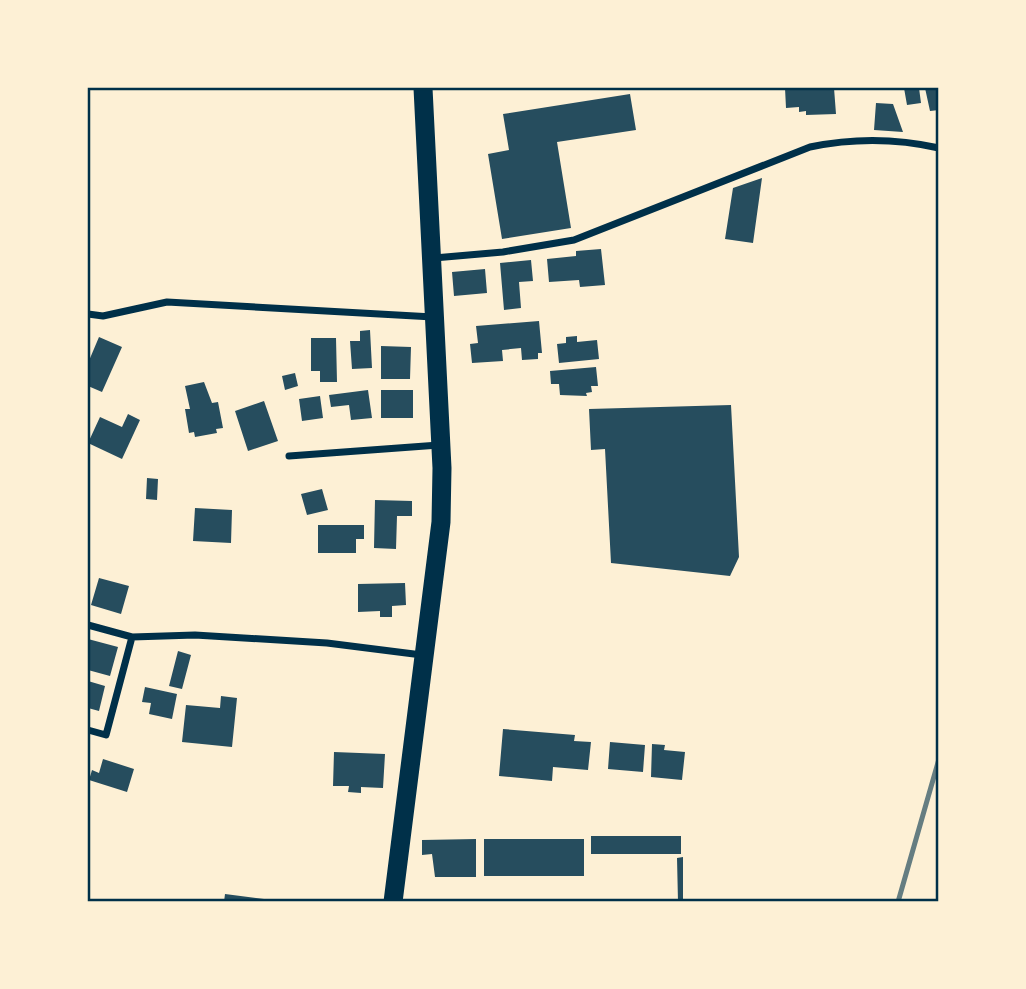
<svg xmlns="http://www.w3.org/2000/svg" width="1026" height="989" font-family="Overpass,sans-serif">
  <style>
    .building { fill: #264d5e }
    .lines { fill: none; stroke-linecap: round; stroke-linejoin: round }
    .minor { stroke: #003049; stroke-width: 7 }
    .trunk { stroke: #003049; stroke-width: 19 }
    .rail { stroke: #657d81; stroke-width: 5 }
    .neatline { fill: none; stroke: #003049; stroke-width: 2.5 }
  </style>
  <rect width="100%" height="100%" fill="#fdf0d5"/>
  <path class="building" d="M785 88H834L836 114 806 115V111L799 112V107L786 108Z
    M904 88H919L921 103 907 105Z
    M925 88H939V110L930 111Z
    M630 94 636 130 557 142 571 228 502 239 488 154 509 150 503 114Z
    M876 103 893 104 903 132 874 130Z
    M762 178 753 243 725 239 733 188Z
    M601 249 605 285 580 287 579 280 549 282 547 259 576 256V251Z
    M531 260 533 281 519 282 521 308 504 310 500 263Z
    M485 269 487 293 454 296 452 272Z
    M539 321 542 353H538V359L522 360 521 348 502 350 503 361 472 363 470 344 478 343 476 326Z
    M370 330 372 368 352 369 350 341H360V331Z
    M577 336V342L597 340 599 359 559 363 557 344 566 343V337Z
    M99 337 122 347 102 392 88 386V363Z
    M311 338H336L337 382H320V371H311Z
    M381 346 411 347 410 379H381Z
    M596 367 598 386H591L592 392 586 393 587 396 560 395 559 384H551L550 371Z
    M295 373 298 386 285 390 282 376Z
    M204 382 212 403 218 402 223 428 216 429 217 433 195 437 194 432 189 433 185 409H190L185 386Z
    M368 390 372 418 351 420 349 405 331 407 329 395Z
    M381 390H413V418H381Z
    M320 396 323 418 302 421 299 399Z
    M264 401 278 441 248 451 235 411Z
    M731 405 739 557 730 576 611 563 605 449 591 450 589 409Z
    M128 414 140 420 122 459 88 443 100 417 122 427Z
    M147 478 158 479 157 500 146 499Z
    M322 489 328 510 307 515 301 494Z
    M375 500 412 501V516H397L396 549 374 548Z
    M195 508 232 510 231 543 193 541Z
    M318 525H364V539H356V553H318Z
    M99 578 129 586 121 614 91 605Z
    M405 583 406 605 392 606V617H380V611L358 612V584Z
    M88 639 118 647 110 676 88 670Z
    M178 651 191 655 182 689 169 686Z
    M88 681 105 686 99 711 88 708Z
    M145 687 177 694 172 719 149 714 151 703 142 702Z
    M221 696 237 698 232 747 182 742 186 705 220 708Z
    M503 729 575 735 574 741 591 742 588 770 553 767 552 781 499 776Z
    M610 742 645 745 643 772 608 769Z
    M652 744 665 745 664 750 685 752 682 780 651 777Z
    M334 752 385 754 383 788 361 787V793L348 792 349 786H333Z
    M103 759 134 769 127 792 89 780 92 770 99 773Z
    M591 836H681V854H591Z
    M476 839V877H435L432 854 422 855V840Z
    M484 839H584V876H484Z
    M683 857V902H678L677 858Z
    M225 894 272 900V902H224Z"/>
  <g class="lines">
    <path class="minor" d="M434 258 503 252 574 240 810 147C853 138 895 138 939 148
      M88 314 103 316 167 302 433 317
      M289 456 439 445
      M88 625 132 637 195 635 327 643 422 655
      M88 730 106 735 132 637"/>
    <path class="trunk" d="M393 902 441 522 442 468 423 88"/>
    <path class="rail" d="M898 902 939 759"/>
  </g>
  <rect width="1026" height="989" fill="none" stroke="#fdf0d5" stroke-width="178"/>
  <rect x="89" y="89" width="848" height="811" class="neatline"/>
</svg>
